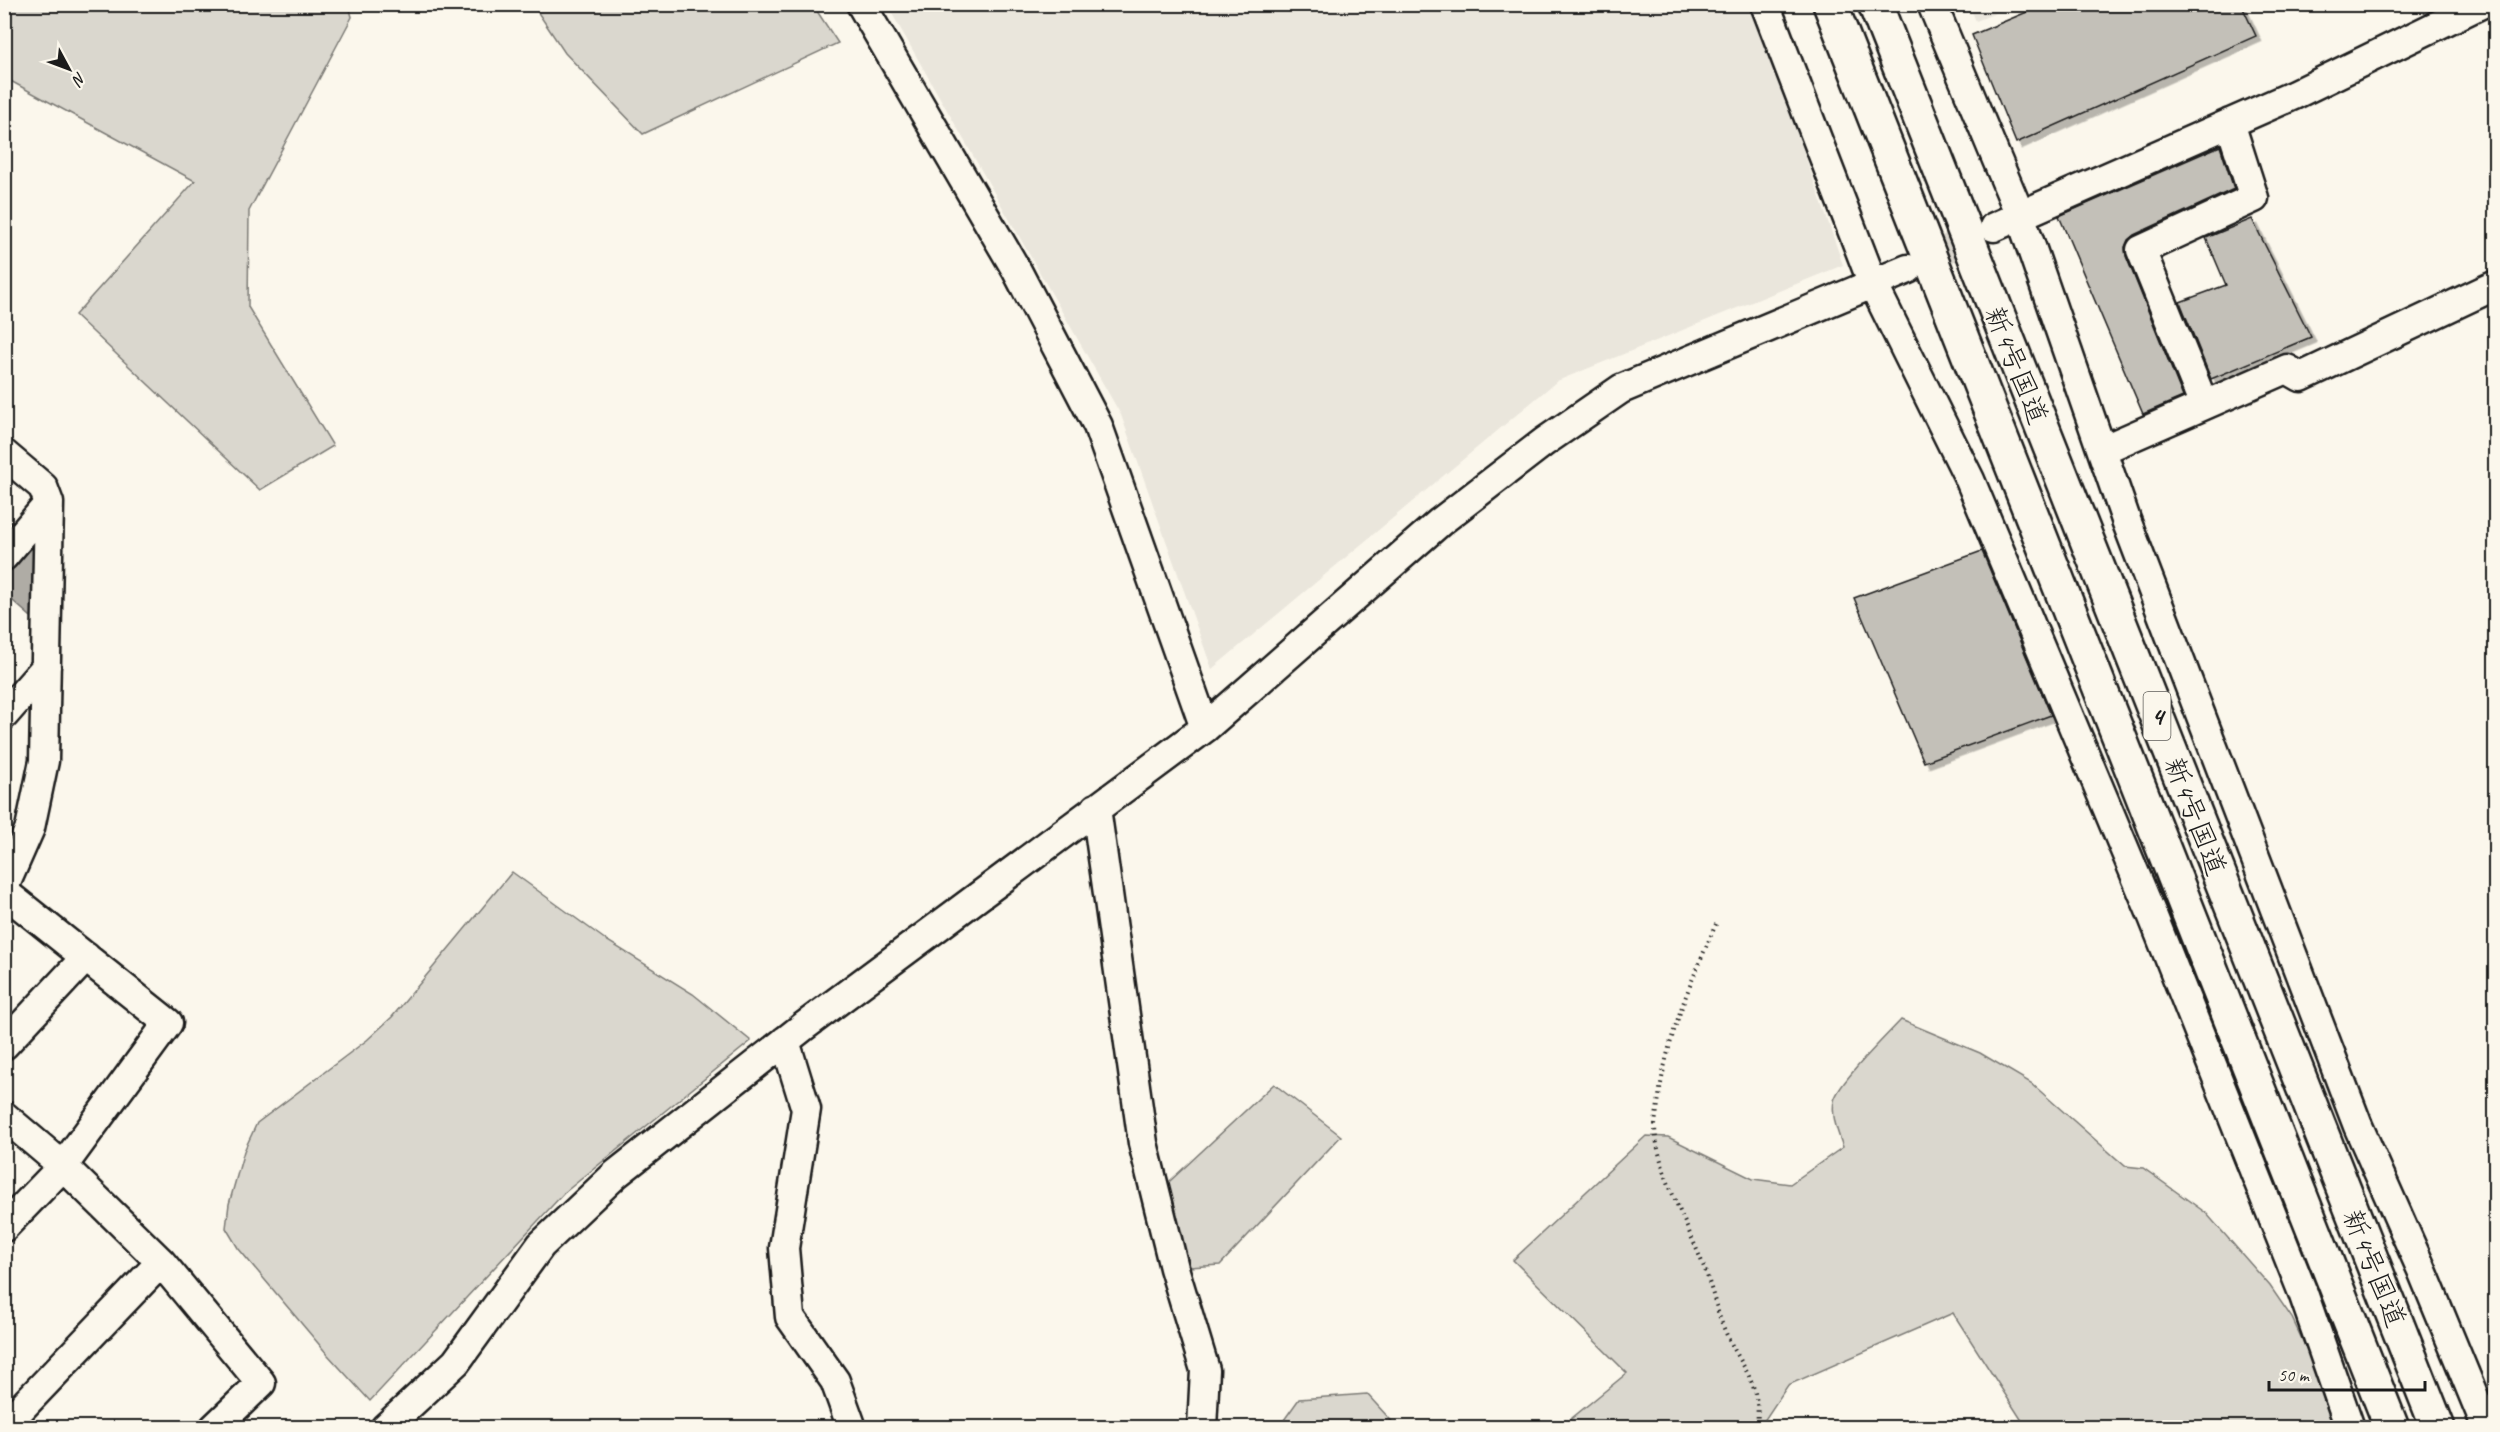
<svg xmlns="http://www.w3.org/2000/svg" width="2500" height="1432" font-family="Caveat,'Klee One',sans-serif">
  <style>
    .built { fill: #eae6dc }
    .green { fill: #dad7ce; stroke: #7b7a75; stroke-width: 1.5 }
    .water { fill: #afaca5; stroke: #74726e; stroke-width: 1.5 }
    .building { fill: #c3c0b8; stroke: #1c1c1c; stroke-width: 1.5; filter: url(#shadow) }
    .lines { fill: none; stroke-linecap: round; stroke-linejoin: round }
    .minor-tunnel { stroke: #dad6cd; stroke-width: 28; stroke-dasharray: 28 14; stroke-linecap: butt }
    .minor-casing { stroke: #1c1c1c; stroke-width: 33 }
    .highway-casing { stroke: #1c1c1c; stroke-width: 38 }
    .path { stroke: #1c1c1c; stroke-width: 4; stroke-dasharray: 1.5 4.5; stroke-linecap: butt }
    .minor { stroke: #fbf7ec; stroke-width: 28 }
    .highway { stroke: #fbf7ec; stroke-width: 33 }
    .labels { text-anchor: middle; stroke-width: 4.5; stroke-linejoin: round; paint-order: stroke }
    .shield { fill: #fbf7ec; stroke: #5f5e5a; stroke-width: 1.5 }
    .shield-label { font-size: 27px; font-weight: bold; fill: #1c1c1c }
    .street-label { font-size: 28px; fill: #1c1c1c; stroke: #fbf7ec }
  </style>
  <defs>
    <filter id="shadow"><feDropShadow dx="5.5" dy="5.5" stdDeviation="0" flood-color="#0004"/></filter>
  </defs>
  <rect width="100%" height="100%" fill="#fbf7ec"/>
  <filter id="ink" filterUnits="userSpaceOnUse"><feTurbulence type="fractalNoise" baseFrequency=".0167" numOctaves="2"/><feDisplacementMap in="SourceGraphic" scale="12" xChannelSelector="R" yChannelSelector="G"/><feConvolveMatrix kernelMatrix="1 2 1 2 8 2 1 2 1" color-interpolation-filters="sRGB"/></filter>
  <g filter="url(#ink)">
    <path class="built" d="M887 5H1753L1843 265 1557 381 1212 669 1121 415Z
      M1969 5H2016L1976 21Z"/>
    <path class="green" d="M4 5H349L352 17 249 211 248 307 333 446 260 490 75 315 195 181 5 78Z
      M533 5H813L838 43 643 134 565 53Z
      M512 872 606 940 693 994 751 1041 564 1193 370 1401 328 1355 238 1248 226 1228 229 1204 244 1151 257 1123 367 1040 392 1017Z
      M1901 1020 1980 1053 2031 1083 2125 1166 2143 1168 2206 1213 2270 1286 2292 1318 2321 1380 2334 1427H2026L1953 1313 1788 1385 1760 1427H1561L1627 1373 1513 1260 1646 1136 1668 1137 1753 1179 1790 1184 1843 1147C1838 1133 1831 1116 1834 1101 1837 1084 1887 1035 1901 1020Z
      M1274 1084 1341 1136 1220 1265 1174 1268 1156 1194Z
      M1367 1394 1397 1427H1279L1299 1399Z"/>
    <path class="water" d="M49 503 47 631 5 594V556Z"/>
    <path class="building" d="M2046 4H2241L2256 36 2016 143 1972 35Z
      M2220 146 2234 189 2134 235 2128 240 2125 247 2126 256 2183 397 2143 414 2059 216Z
      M2252 219 2311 337 2211 379 2180 302 2226 285 2206 238Z
      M1982 551 2051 715 1924 762 1854 598Z"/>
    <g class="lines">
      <path class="minor-tunnel" d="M1909 268 1986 230"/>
      <defs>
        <path id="minor" d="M861 4 1017 271 1098 426 1205 728
          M1765 4 1873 284 1970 480 2153 917 2303 1293 2350 1428
          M1932 4 2020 215 2126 520 2358 1126 2421 1268 2487 1428
          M1994 227 2294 95 2481 4
          M2204 405 2141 250 2254 198 2230 123
          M2102 450 2287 369 2301 377 2496 285
          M4 454 43 487 49 503 44 761 30 828 4 887
          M4 556 49 503
          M4 715 46 667
          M1096 808 1143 1143 1174 1268 1205 1370 1202 1428
          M4 892 168 1023 63 1166 4 1116
          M785 1041 806 1109 784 1248 790 1317 835 1381 852 1428
          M4 1045 86 957
          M4 1227 63 1166 161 1262 261 1383 214 1428
          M4 1426 161 1262
          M385 1428 456 1362 541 1245 616 1174 803 1027 1205 728 1440 522 1544 442 1621 389 1908 269"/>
        <path id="highway" d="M1830 4 2392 1428
          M1875 4 2438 1428"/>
      </defs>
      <use href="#minor" class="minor-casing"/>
      <use href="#highway" class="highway-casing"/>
      <path class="path" d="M1716 924C1692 979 1667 1036 1659 1097 1658 1107 1655 1118 1655 1128 1658 1175 1689 1226 1705 1270 1712 1289 1716 1308 1723 1326 1739 1366 1762 1380 1757 1428"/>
      <use href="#minor" class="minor"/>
      <use href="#highway" class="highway"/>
    </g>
  </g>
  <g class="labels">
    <rect class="shield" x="2143.5" y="692" width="27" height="48" rx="4.5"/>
    <g class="shield-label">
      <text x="2157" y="725">4</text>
    </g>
    <g class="street-label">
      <text transform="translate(2017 365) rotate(68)" y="10">新4号国道</text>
      <text transform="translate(2196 816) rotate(69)" y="10">新4号国道</text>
      <text transform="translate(2375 1268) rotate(68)" y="10">新4号国道</text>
    </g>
  </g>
  <rect width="2500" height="1432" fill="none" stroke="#fbf7ec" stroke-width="24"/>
  <rect x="12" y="12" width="2476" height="1408" fill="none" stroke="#1c1c1c" stroke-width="2" filter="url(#ink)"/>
  <g transform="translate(69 69) rotate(131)" stroke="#fbf7ec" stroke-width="4.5" paint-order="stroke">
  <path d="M0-4.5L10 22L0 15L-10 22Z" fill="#1c1c1c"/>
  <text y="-9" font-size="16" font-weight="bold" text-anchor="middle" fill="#1c1c1c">N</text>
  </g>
  <path d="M2269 1381v9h156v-9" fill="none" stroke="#1c1c1c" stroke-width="3"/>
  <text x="2278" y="1381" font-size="18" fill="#1c1c1c" stroke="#fbf7ec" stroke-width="4.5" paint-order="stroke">50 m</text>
</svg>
